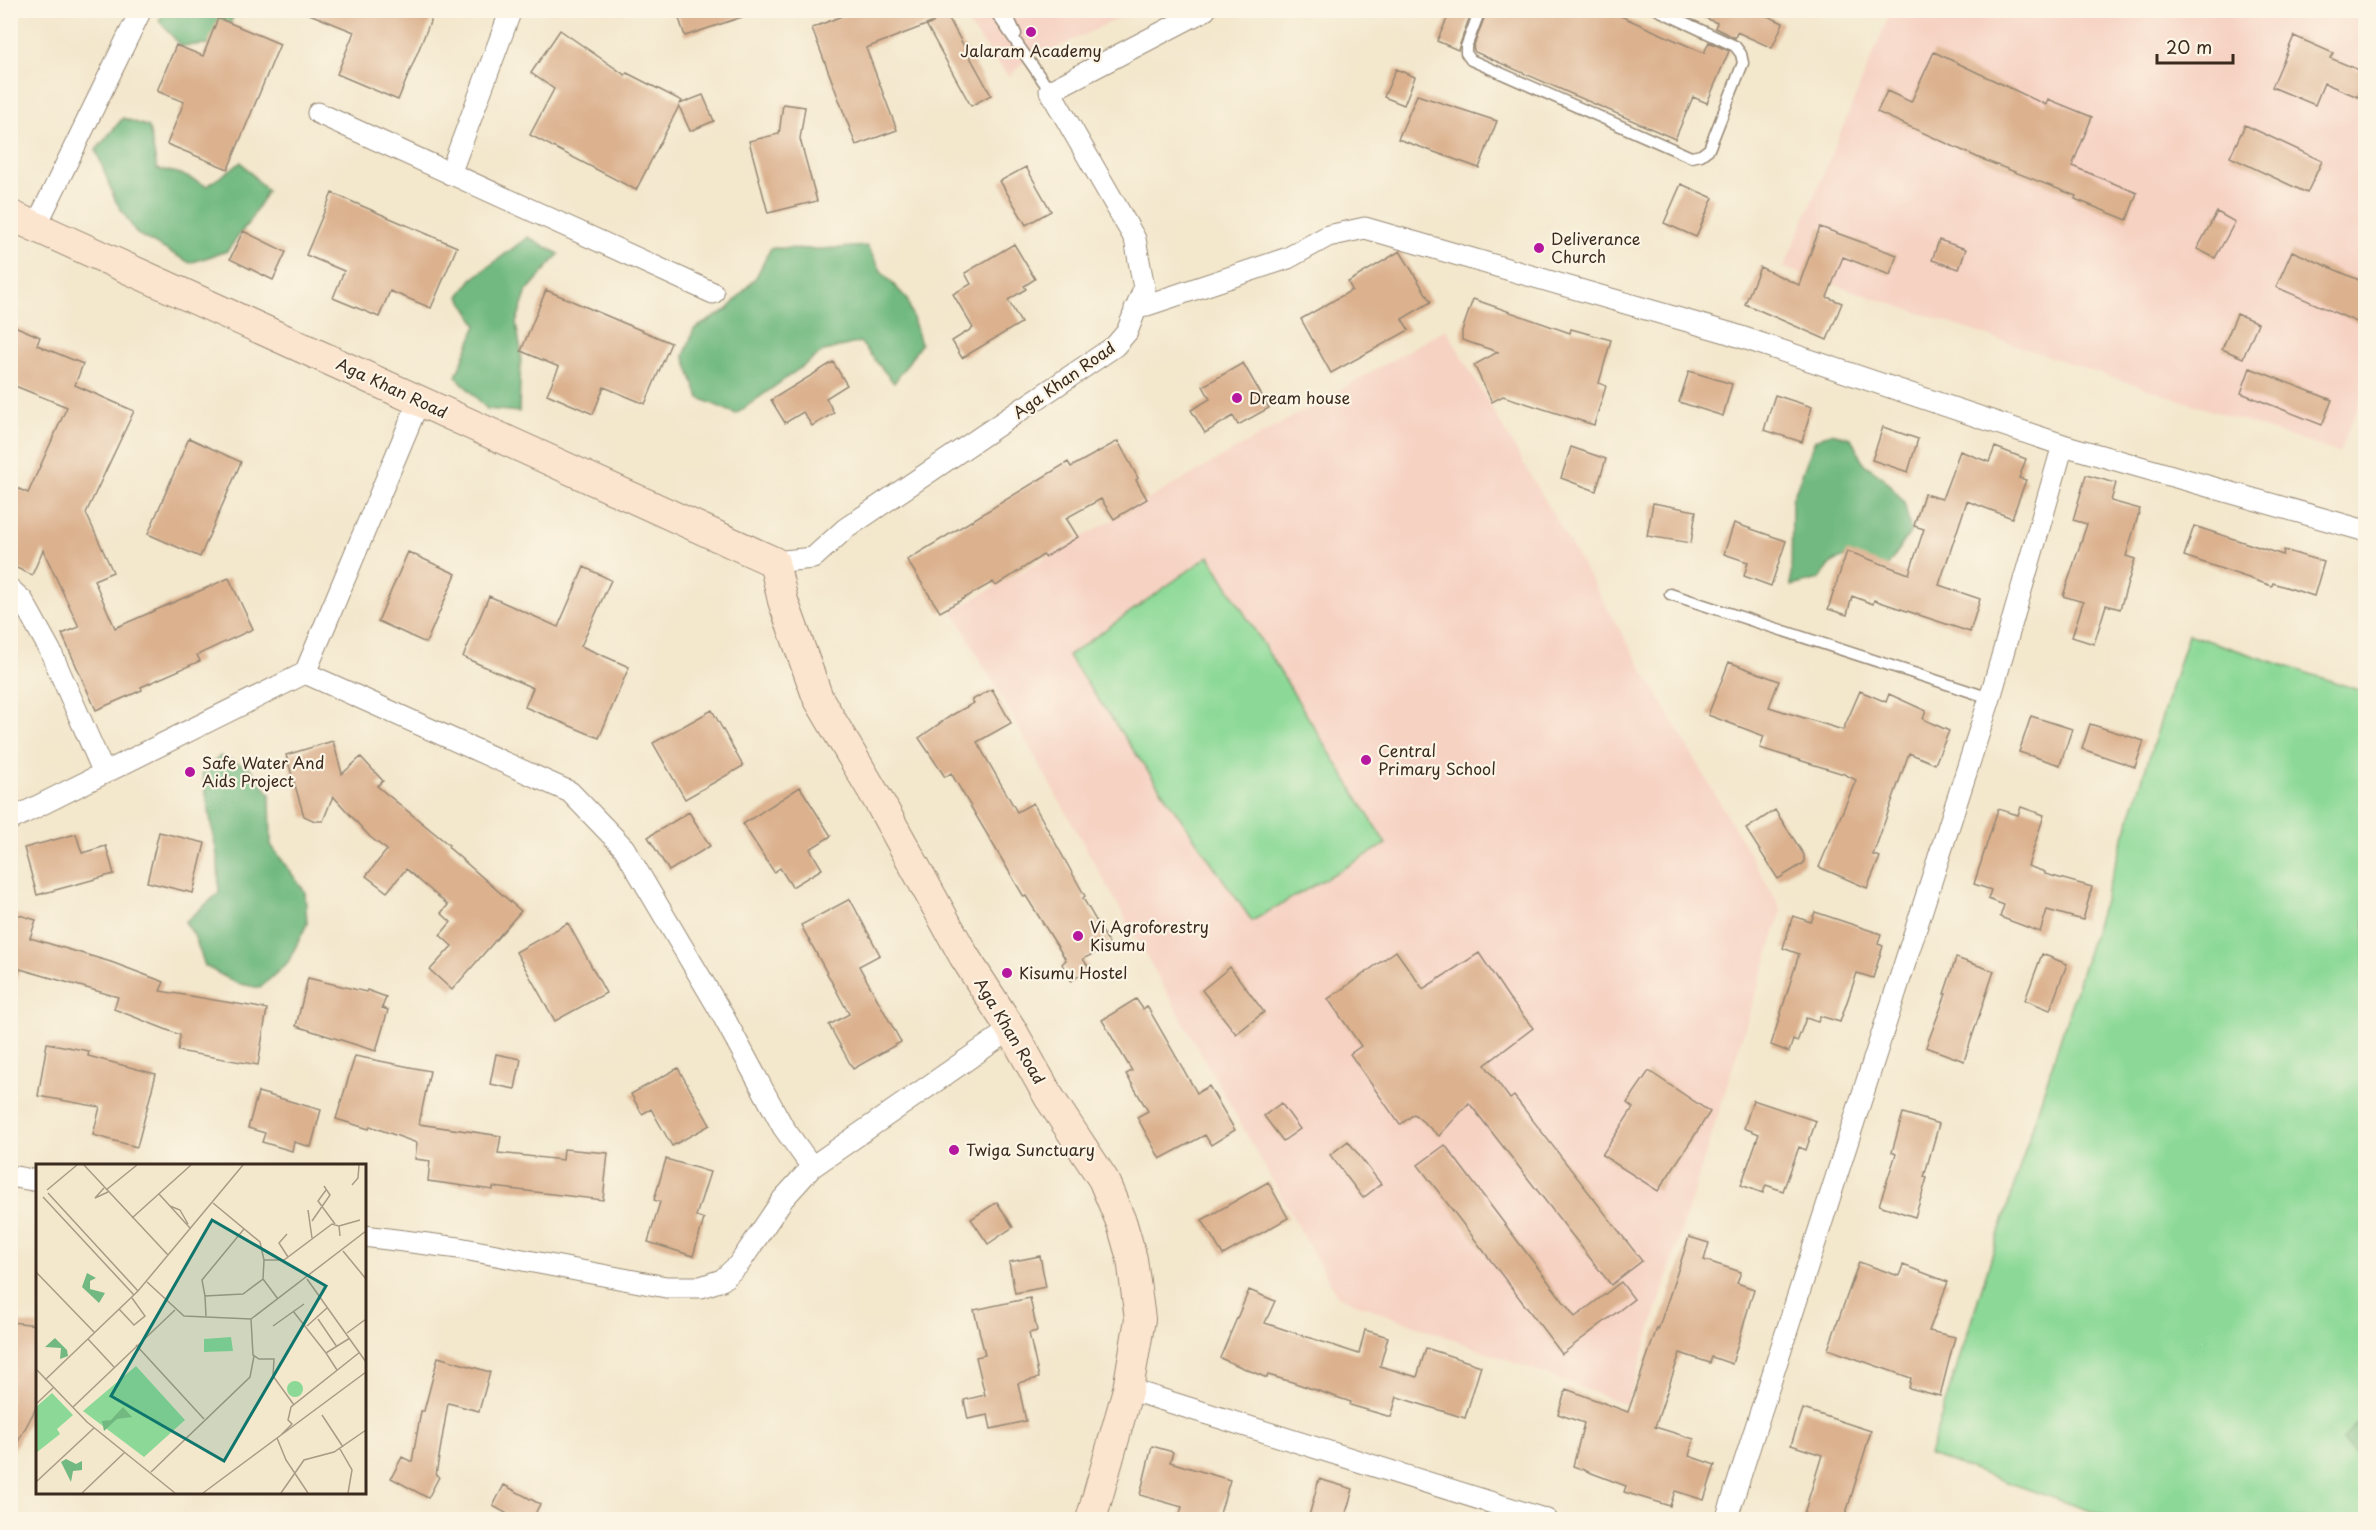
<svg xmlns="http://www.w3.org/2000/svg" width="2376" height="1530" font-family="'Playpen Sans',sans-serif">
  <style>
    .built { fill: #f6d2c3 }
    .green { fill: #8cd997; stroke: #64825a; stroke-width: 1.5 }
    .forest { fill: #71b980; stroke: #56724f; stroke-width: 1.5 }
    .building { fill: #dbb18e }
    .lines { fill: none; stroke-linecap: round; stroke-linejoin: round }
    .lane-casing { stroke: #978875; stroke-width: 13 }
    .street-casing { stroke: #978875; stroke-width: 23 }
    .secondary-casing { stroke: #978875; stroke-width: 32 }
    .lane { stroke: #fff; stroke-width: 10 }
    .street { stroke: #fff; stroke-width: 21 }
    .secondary { stroke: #fce5cf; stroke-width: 30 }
    .poi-dot { fill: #b5179e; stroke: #fcf5e5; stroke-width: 2 }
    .labels { text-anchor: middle; stroke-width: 4.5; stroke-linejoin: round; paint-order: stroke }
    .poi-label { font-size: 16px; fill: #3b2a1e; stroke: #fcf5e5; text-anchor: start }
    .street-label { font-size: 16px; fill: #3b2a1e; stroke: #fcf5e5 }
    .inset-road { fill: none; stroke: #a99b86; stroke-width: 1.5 }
    .view { fill: #0f766e; fill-opacity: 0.15; stroke: #0f766e; stroke-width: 3 }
    .inset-edge { fill: none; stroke: #3b2a1e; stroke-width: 3 }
  </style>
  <rect width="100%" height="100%" fill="#fcf5e5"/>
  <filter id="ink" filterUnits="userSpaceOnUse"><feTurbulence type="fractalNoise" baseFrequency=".0167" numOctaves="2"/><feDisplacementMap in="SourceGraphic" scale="12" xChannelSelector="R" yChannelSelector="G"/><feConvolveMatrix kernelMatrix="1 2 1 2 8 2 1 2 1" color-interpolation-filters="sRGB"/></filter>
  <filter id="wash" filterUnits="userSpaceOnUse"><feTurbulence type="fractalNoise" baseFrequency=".008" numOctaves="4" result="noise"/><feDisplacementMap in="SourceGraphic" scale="24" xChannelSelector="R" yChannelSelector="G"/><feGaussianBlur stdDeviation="1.35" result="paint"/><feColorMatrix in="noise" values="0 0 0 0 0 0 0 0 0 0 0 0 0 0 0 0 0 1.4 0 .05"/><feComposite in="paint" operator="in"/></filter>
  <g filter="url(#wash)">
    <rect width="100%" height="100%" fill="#f3e7cc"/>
    <path class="built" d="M958 11H1133L1044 54 1028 58 1009 77Z
      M1891 11H2365V391L2339 453 1784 268Z
      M1446 329 1782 910 1627 1405 1337 1296 953 611Z"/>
    <path class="green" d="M1209 556 1386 844 1252 921 1068 656Z
      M2188 634 2365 692V1519H2114L1929 1455Z"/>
    <path class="forest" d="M164 11H235L223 43 181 46 159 21Z
      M123 118 149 127 157 169 178 173 207 186 241 162 267 191 251 219 227 251 190 263 137 234 115 200 96 150Z
      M528 237 559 254 527 291 516 323 521 351 519 412 487 409 456 376 477 325 459 296 472 279Z
      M867 246 882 272 907 299 921 344 894 383 860 342 824 351 736 414 699 398 684 356 694 329 727 310 756 277 771 248 821 249Z
      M1831 433 1851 438 1863 463 1883 477 1904 502 1911 531 1884 572 1851 554 1833 562 1819 579 1791 586 1792 500 1815 440Z
      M220 756 250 768 270 794 271 845 305 892 307 924 288 962 260 988 236 983 205 966 194 935 185 922 219 893 218 861 202 773Z
      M2365 1414V1466L2343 1439Z"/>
    <g id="blocks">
      <path class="building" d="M435 10 398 100 337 74 354 32 302 11Z
        M676 10H750L751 14 685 36Z
        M857 10H960V12L948 17 991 95 971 106 927 26 934 22 866 48 897 130 856 145 812 28Z
        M1451 10H1472L1458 50 1437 41Z
        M1487 10H1607L1704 53 1709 42 1729 51 1707 103 1693 97 1675 139 1475 52 1473 48Z
        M1688 10H1754L1783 23 1772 48 1737 32 1735 38 1715 28 1717 23Z
        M218 18 280 44 228 169 167 144 184 102 157 91 176 45 203 56Z
        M560 30 625 75 627 73 682 101 680 104 703 95 714 121 690 131 679 106 636 190 530 135 554 89 531 73Z
        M2294 36 2333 53 2330 58 2366 73 2358 97 2324 83 2315 105 2272 87Z
        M1934 52 2046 105 2048 99 2092 117 2072 166 2137 193 2127 220 2075 199 2076 196 1979 158 1877 112 1887 91 1911 102Z
        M1396 69 1415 77 1404 105 1384 97Z
        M1417 95 1497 121 1479 168 1398 139Z
        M783 104 805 107 800 139 817 201 768 213 749 141 779 134Z
        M2245 125 2322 161 2307 193 2230 157Z
        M1026 167 1051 211 1026 225 1000 181Z
        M1681 184 1713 198 1696 237 1664 223Z
        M332 193 457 247 431 308 390 291 379 317 333 298 344 271 306 255Z
        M2217 212 2235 222 2215 258 2197 249Z
        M1820 227 1897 255 1890 275 1843 257 1827 297 1842 303 1827 340 1745 304 1760 267 1799 285Z
        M243 231 286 252 273 280 230 259Z
        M1939 240 1966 249 1959 269 1932 260Z
        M1014 244 1035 279 1024 286 1026 289 1008 300 1021 323 962 358 952 341 973 328 953 294 971 284 965 273Z
        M1400 251 1431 302 1402 319 1409 330 1331 373 1301 319 1352 290 1348 282Z
        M2292 251 2366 283V326L2276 287Z
        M546 290 671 343 645 404 604 387 593 414 547 394 559 367 521 351Z
        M1473 299 1570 333 1571 329 1611 340 1599 383 1606 386 1594 425 1503 396 1492 402 1474 365 1498 352 1462 340V331Z
        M2237 314 2258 323 2243 358 2222 349Z
        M10 324 40 337 37 345 83 364 75 385 134 411 86 513 113 572 94 580 115 628 229 578 253 629 197 655 200 661 141 687 142 690 96 710 62 634 79 627 43 550 32 575 10 565V485L28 493 67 407 10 384Z
        M833 362 847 385 826 398 834 413 812 426 803 412 785 423 771 400Z
        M1243 363 1269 408 1238 425 1233 416 1205 433 1191 410 1210 399 1203 386Z
        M2250 368 2332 400 2322 425 2241 393Z
        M1689 371 1732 384 1723 416 1679 402Z
        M1775 395 1812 407 1802 442 1764 430Z
        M1883 427 1918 439 1908 472 1872 460Z
        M189 438 241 462 200 557 148 534Z
        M1118 441 1138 478 1136 480 1147 499 1114 519 1101 499 1066 518 1078 537 1045 557 1043 555 996 586 993 582 940 612 907 560 1068 462 1071 467Z
        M1571 447 1606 459 1596 491 1561 478Z
        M1995 447 2026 459 2019 478 2026 480 2012 518 1967 501 1939 585 1980 599 1970 632 1874 600 1873 604 1852 596 1847 615 1828 609 1847 551 1909 574 1924 529 1914 526 1924 494 1942 499 1960 451 1989 462Z
        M2086 475 2116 483 2111 501 2140 509 2126 556 2135 559 2120 609 2106 605 2094 644 2072 637 2083 602 2063 596 2087 524 2073 520Z
        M1653 503 1696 511 1691 543 1647 536Z
        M1734 523 1786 541 1771 586 1744 576 1748 562 1724 554Z
        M2194 526 2283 555 2284 550 2324 562 2314 596 2273 583 2272 586 2184 556Z
        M408 552 456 574 426 643 378 621Z
        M584 567 611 580 581 646 629 667 599 738 525 707 533 688 463 657 489 596 558 627Z
        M1729 662 1779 681 1769 707 1843 730 1860 691 1886 702 1889 694 1926 711 1923 719 1949 731 1935 764 1909 753 1873 855 1880 857 1867 888 1819 867 1856 780 1844 774 1760 748 1764 736 1708 715Z
        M992 689 1011 723 977 742 1017 812 1033 803 1085 896 1083 898 1110 945 1083 959 1090 969 1071 981 1062 964 1066 960 1026 896 1024 897 951 773 945 777 919 738 952 715 974 703 972 700Z
        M712 710 743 766 685 799 653 743Z
        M2031 716 2072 729 2060 765 2019 752Z
        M2090 724 2144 741 2135 767 2082 749Z
        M333 741 342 774 361 757 383 781 377 786 449 845 448 847 521 911 452 990 430 970 452 946 440 935 451 922 441 913 448 905 406 869 387 892 366 876 387 850 370 837 333 796 323 821H315L304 816 286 755Z
        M800 787 831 836 810 849 822 869 792 887 780 868 774 872 743 824Z
        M2021 807 2044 815 2028 866 2045 872V874L2092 887 2083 920 2047 910 2040 932 2000 917 2004 905 1988 899 1991 890 1974 884 1998 809 2018 815Z
        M1775 810 1804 855V863L1778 879 1746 829Z
        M689 812 710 846 669 871 648 837Z
        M159 832 205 843 193 893 147 882Z
        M76 834 82 853 106 846 114 874 37 895 24 848Z
        M850 899 880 955 859 966 901 1042 853 1069 829 1025 849 1014 801 925Z
        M10 912 36 920 30 938 111 962 164 982 160 991 267 1009 258 1065 178 1051 180 1035 114 1009 118 997 20 969 14 985 10 984Z
        M1815 912 1881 934 1878 944 1883 946 1873 978 1857 973 1840 1022 1820 1016 1818 1022 1806 1018 1797 1042 1793 1040 1789 1052 1771 1045 1799 954 1783 948 1793 916 1811 922Z
        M568 923 606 993 555 1021 516 952Z
        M1396 951 1423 989 1479 953 1509 998 1533 1028 1485 1065 1510 1099 1514 1096 1642 1261 1611 1285 1469 1103 1439 1136 1414 1114 1400 1125 1350 1054 1361 1046 1328 999Z
        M2042 954 2067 964 2050 1010 2025 1000Z
        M1956 958 1994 971 1964 1061 1926 1047 1946 994H1944Z
        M1230 967 1264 1012 1236 1034 1202 990Z
        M308 978 366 992 367 990 386 997 382 1008 388 1010 376 1051 296 1026Z
        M1136 999 1143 1009 1147 1006 1197 1093 1209 1086 1235 1130 1211 1145 1205 1135 1160 1159 1137 1117 1148 1111 1126 1074 1132 1071 1102 1020Z
        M47 1043 89 1051 88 1056 156 1074 137 1147 93 1135 100 1107 38 1096Z
        M496 1054 521 1059 515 1089 490 1084Z
        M355 1056 430 1071 419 1124 501 1136 498 1153 563 1160 564 1149 608 1153 603 1200 493 1187V1190L428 1181 430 1161 415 1159 417 1143 370 1126 369 1129 336 1119Z
        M678 1068 710 1125 672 1146 651 1109 642 1114 631 1094Z
        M1649 1071 1710 1112 1658 1191 1602 1155 1633 1108 1627 1103Z
        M258 1092 321 1110 311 1147 294 1142 292 1151 262 1142 265 1133 248 1128Z
        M1753 1100 1816 1121 1806 1150 1799 1147 1783 1191 1766 1185 1763 1193 1741 1185 1759 1134 1744 1128Z
        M1281 1103 1300 1129 1283 1141 1264 1116Z
        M1903 1113 1939 1124 1924 1177 1927 1178 1915 1217 1879 1205 1896 1154 1892 1152Z
        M1348 1141 1381 1184 1363 1198 1330 1155Z
        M1445 1145 1575 1317 1621 1282 1634 1299 1562 1354 1418 1165Z
        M666 1159 710 1172 696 1216 704 1219 693 1256 648 1242 660 1202 654 1200Z
        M1268 1182 1288 1218 1223 1255 1202 1220Z
        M997 1202 1013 1227 988 1244 971 1219Z
        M1689 1237 1709 1243 1704 1260 1741 1272 1737 1283 1754 1289 1732 1364 1712 1357 1710 1363 1680 1353 1655 1427 1694 1439 1689 1456 1715 1465 1704 1500 1675 1491 1670 1506 1624 1492 1626 1486 1573 1466 1584 1423 1558 1414 1566 1389 1628 1412 1657 1328 1658 1330Z
        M1040 1256 1046 1287 1015 1293 1009 1262Z
        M1859 1262 1899 1276 1903 1265 1948 1282 1929 1331 1955 1337 1940 1396 1909 1388 1911 1378 1828 1349Z
        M1249 1290 1275 1301 1265 1323 1359 1354 1365 1330 1388 1337 1380 1366 1417 1377 1426 1348 1481 1366 1465 1418 1397 1397 1391 1417 1350 1405 1351 1402 1292 1382 1268 1375 1267 1378 1220 1358Z
        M1030 1298 1037 1331 1029 1333 1039 1378 1018 1383 1026 1421 991 1429 988 1415 968 1419 964 1400 985 1395 976 1357 985 1355 974 1310Z
        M10 1322 38 1325V1404L10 1457Z
        M438 1357 490 1372 479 1411 448 1403 436 1475 439 1477 428 1498 391 1478 402 1457 412 1462 421 1411H424Z
        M1803 1409 1871 1431 1844 1520H1802L1822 1455 1791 1445Z
        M1152 1446 1173 1452 1170 1462 1230 1480 1218 1520H1178L1182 1507 1140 1495Z
        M1319 1479 1353 1489 1344 1520H1308Z
        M504 1485 540 1504 532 1520H518L493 1506Z"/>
    </g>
  </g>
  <g filter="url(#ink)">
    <use href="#blocks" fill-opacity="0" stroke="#978875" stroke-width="1.5"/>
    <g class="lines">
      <defs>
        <path id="lane" d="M994 10 1050 91
          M1005 10 1016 34
          M1480 10 1466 47V53L1471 60 1691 157 1701 155 1709 149 1743 63 1741 54 1735 46 1658 10
          M1670 594 1990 698"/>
        <path id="street" d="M318 113 713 293
          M450 174 511 10
          M36 226 141 10
          M1135 309 1288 258 1328 236 1365 228 1729 333 2063 445 2366 531
          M774 562 813 558 845 529 1115 346 1127 332 1144 288 1135 239 1050 91 1205 10
          M10 589 23 601 50 650 104 773
          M305 673 419 401
          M10 820 305 673 570 792 624 848 722 1014 783 1127 812 1167 1011 1029
          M10 1176 38 1181
          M364 1236 459 1248 666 1287H701L722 1280 739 1264 783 1199 812 1167
          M1128 1389 1547 1520
          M1726 1520 1990 698 2063 445"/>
        <path id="secondary" d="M10 215 774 562 783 601 818 698 881 805 964 956 1011 1029 1049 1097 1103 1179 1122 1224 1132 1259 1140 1319 1128 1389 1091 1520"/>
      </defs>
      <use href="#lane" class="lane-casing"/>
      <use href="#street" class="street-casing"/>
      <use href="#secondary" class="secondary-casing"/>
      <use href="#lane" class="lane"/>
      <use href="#street" class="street"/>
      <use href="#secondary" class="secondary"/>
    </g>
  </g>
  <g class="poi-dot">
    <circle cx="1031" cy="32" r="6"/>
    <circle cx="1539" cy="248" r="6"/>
    <circle cx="1237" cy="398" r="6"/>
    <circle cx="1366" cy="760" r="6"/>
    <circle cx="190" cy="772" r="6"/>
    <circle cx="1078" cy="936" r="6"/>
    <circle cx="1007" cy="973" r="6"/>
    <circle cx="954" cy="1150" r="6"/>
  </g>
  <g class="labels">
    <g class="poi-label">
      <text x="1031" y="57" text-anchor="middle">Jalaram Academy</text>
      <text x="1551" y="245">Deliverance<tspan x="1551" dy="18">Church</tspan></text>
      <text x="1249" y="404">Dream house</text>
      <text x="1378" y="757">Central<tspan x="1378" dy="18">Primary School</tspan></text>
      <text x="202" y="769">Safe Water And<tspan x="202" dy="18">Aids Project</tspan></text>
      <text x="1090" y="933">Vi Agroforestry<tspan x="1090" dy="18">Kisumu</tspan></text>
      <text x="1019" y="979">Kisumu Hostel</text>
      <text x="966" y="1156">Twiga Sunctuary</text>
    </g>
    <g class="street-label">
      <text transform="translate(1064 380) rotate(-35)" y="6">Aga Khan Road</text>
      <text transform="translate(392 388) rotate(25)" y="6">Aga Khan Road</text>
      <text transform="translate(1010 1031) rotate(59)" y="6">Aga Khan Road</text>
    </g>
  </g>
  <g transform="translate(36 1164)">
    <rect width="330" height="330" fill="#f3e7cc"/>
    <path d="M195 173 197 187 168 188V175ZM100 202 149 256 108 293 47 247ZM251 225a8 8 0 1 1 16 0a8 8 0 1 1-16 0ZM16 229 37 251 21 265 24 270 0 289V243Z" fill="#8cd997"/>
    <path d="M51 109 60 114 54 117V125L69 129 63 139 46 123ZM19 174 31 186 32 192 24 195 25 184 9 183ZM87 243 96 253 81 255 68 267 66 257 75 256ZM30 295 40 300 46 297V306L37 307 35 318 25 298Z" fill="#71b980"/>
    <path class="inset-road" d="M48 1 132 91M316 21 322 14 323 1M68 24 59 34 72 28M11 26 41 1M70 26 101 1M290 26 282 37 299 60M12 29 102 127M123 30 154 64M7 33 98 131M134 42 144 46 152 60M272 46 276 74M96 54 155 1M276 57 294 31 288 22M303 62 324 56M251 70 243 79 252 93M307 87 330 115M228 96H248L296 60 303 62 304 72M0 108 58 168M227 115 242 135M271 115 330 198M111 118 148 152 215 155M169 132 166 116 208 65M83 145 98 161 109 152 96 134M257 147 290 189 314 174M170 152 169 132 207 130 227 115 228 96 224 78 177 39M215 155 330 67M215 155 217 191 223 195H238L237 212 258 241M282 155 301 183M237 162 268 140M271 162 291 144M311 169 330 155M52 175 78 203M100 181 168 255M290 189 301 206M0 205 51 258 139 329M9 216 102 127 207 1M0 240 17 224M37 243 139 146M286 251 307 283M245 271 256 260 252 256 255 243 324 188M241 274 250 296 272 329M304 285 316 306 312 329M115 308 214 213 218 192M0 318 58 264M46 329 88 289M167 329 330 208M245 329 268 296 298 288 330 266"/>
    <path class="view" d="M176 56 290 122 188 297 75 232Z"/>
    <rect width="330" height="330" class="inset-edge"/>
  </g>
  <rect width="2376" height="1530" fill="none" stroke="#fcf5e5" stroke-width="36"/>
  <path d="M2157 54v9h76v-9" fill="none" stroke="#3b2a1e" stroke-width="3"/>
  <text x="2166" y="54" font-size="18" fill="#3b2a1e" stroke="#fcf5e5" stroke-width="4.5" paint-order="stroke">20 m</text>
</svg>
